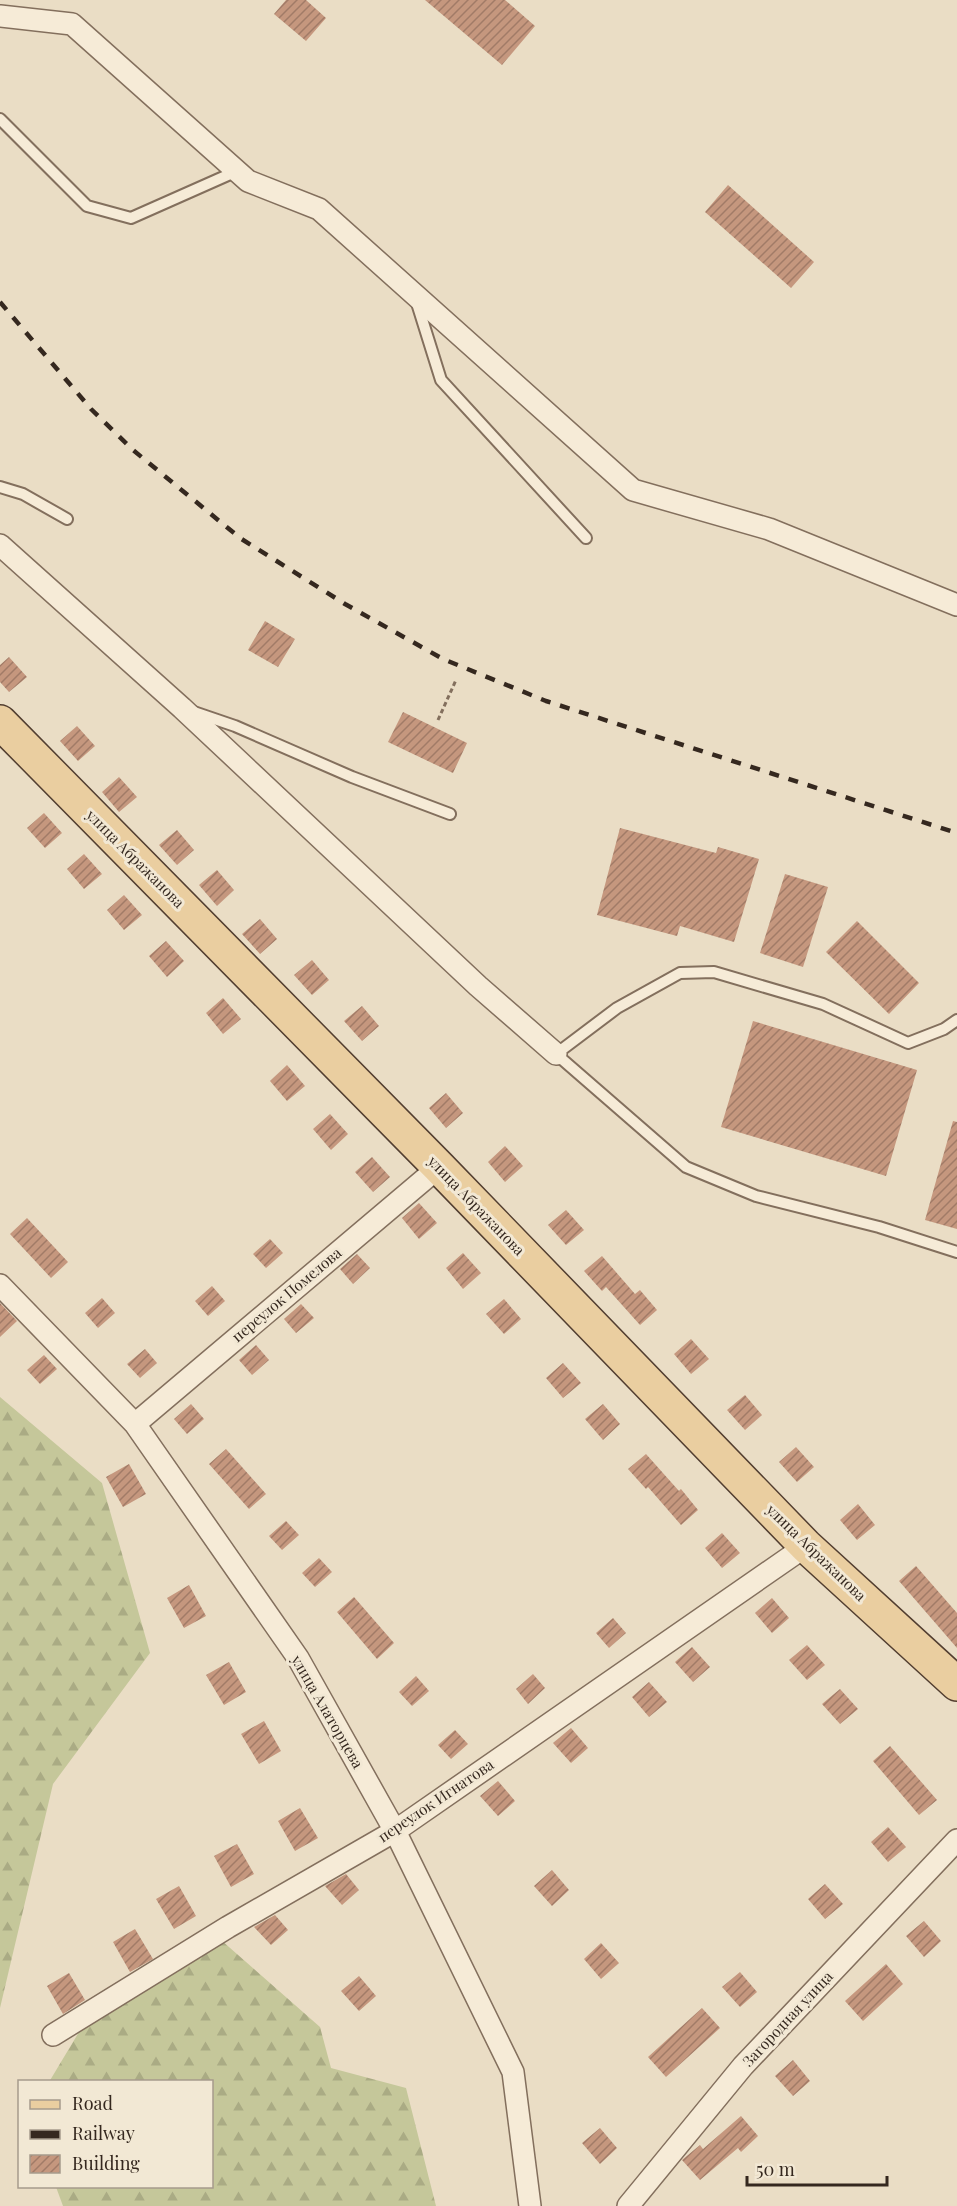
<svg xmlns="http://www.w3.org/2000/svg" width="957" height="2206" font-family="'Playfair Display',serif">
  <style>
    .forest { fill: url(#forest-firs) }
    .building { fill: url(#building-hatch) }
    .lines { fill: none; stroke-linecap: round; stroke-linejoin: round }
    .lane-casing { stroke: #836f5d; stroke-width: 14 }
    .street-casing { stroke: #836f5d; stroke-width: 24 }
    .primary-casing { stroke: #523e30; stroke-width: 36 }
    .path { stroke: #836f5d; stroke-width: 3; stroke-dasharray: 4.5 3; stroke-linecap: butt }
    .lane { stroke: #f6ebd7; stroke-width: 10 }
    .street { stroke: #f6ebd7; stroke-width: 21 }
    .primary { stroke: #eacea0; stroke-width: 33 }
    .rail { stroke: #35281f; stroke-width: 4.5; stroke-dasharray: 10 10; stroke-linecap: butt }
    .labels { text-anchor: middle; stroke-width: 6; stroke-linejoin: round; paint-order: stroke }
    .street-label { font-size: 15px; fill: #35281f; stroke: #f2e8d4 }
  </style>
  <defs>
    <pattern id="forest-firs" width="22" height="20" patternUnits="userSpaceOnUse" patternTransform="scale(1.5)"><rect width="22" height="20" fill="#c5c79a"/><path d="M5 1l3.5 6h-7zM16 11l3.5 6h-7z" fill="#aaab84"/></pattern>
    <pattern id="building-hatch" width="6" height="6" patternUnits="userSpaceOnUse" patternTransform="scale(1.5)"><rect width="6" height="6" fill="#c5977e"/><path d="M-1 1l2-2M0 6l6-6M5 7l2-2" fill="none" stroke="#a17b67"/></pattern>
  </defs>
  <rect width="100%" height="100%" fill="#eaddc5"/>
  <path class="forest" d="M0 1397 102 1483 150 1653 53 1784 0 2008Z
    M221 1940 320 2027 331 2068 406 2088 436 2206H63L56 2187 212 2186V2082H49L97 2002Z"/>
  <path class="building" d="M286 0H306L326 18 306 41 274 14Z
    M425 0H505L535 26 502 65Z
    M728 185 814 262 791 288 705 212Z
    M265 621 295 639 278 667 248 650Z
    M9 657 27 677 9 692 0 682V665Z
    M403 712 467 743 453 773 388 742Z
    M77 726 95 746 78 761 60 741Z
    M119 777 137 797 119 812 102 792Z
    M44 813 62 833 45 848 27 828Z
    M620 828 716 853 718 847 759 859 734 942 680 926 677 936 597 915Z
    M177 830 194 850 177 865 159 845Z
    M84 854 102 874 84 889 67 869Z
    M217 870 234 890 217 906 199 885Z
    M785 874 828 887 803 967 760 953Z
    M124 895 142 915 124 930 107 910Z
    M260 919 277 939 260 954 242 934Z
    M857 921 919 983 889 1014 826 952Z
    M166 941 184 961 167 977 149 956Z
    M312 960 329 980 312 995 294 975Z
    M223 998 241 1019 223 1034 206 1013Z
    M362 1006 379 1026 362 1041 344 1021Z
    M753 1021 917 1070 886 1176 721 1127Z
    M287 1065 305 1086 287 1101 270 1081Z
    M446 1093 463 1113 446 1128 429 1108Z
    M330 1114 348 1134 331 1150 313 1129Z
    M953 1121 957 1122V1229L925 1220Z
    M505 1146 523 1166 505 1182 488 1162Z
    M372 1157 390 1177 373 1192 355 1172Z
    M419 1203 437 1223 419 1239 402 1218Z
    M566 1210 584 1230 566 1245 548 1225Z
    M27 1218 68 1262 51 1278 10 1234Z
    M270 1239 283 1253 266 1268 253 1254Z
    M463 1253 481 1273 463 1289 446 1268Z
    M357 1254 370 1268 353 1284 340 1269Z
    M602 1256 635 1294 640 1290 657 1310 640 1325 606 1287 602 1291 584 1271Z
    M212 1286 225 1301 208 1316 195 1301Z
    M102 1298 115 1313 98 1328 85 1313Z
    M504 1299 521 1319 504 1334 486 1314Z
    M0 1303 17 1321 0 1337Z
    M301 1304 314 1318 296 1333 284 1319Z
    M691 1339 709 1359 691 1374 674 1354Z
    M256 1345 269 1360 252 1375 239 1360Z
    M145 1349 157 1363 140 1378 127 1364Z
    M44 1355 57 1369 40 1384 27 1370Z
    M563 1363 581 1383 563 1398 546 1378Z
    M745 1395 762 1415 745 1430 727 1410Z
    M191 1404 204 1419 187 1434 174 1419Z
    M603 1404 620 1424 603 1440 585 1419Z
    M796 1447 814 1467 797 1482 779 1462Z
    M226 1449 266 1494 249 1509 209 1464Z
    M646 1454 679 1491 681 1489 698 1510 681 1525 648 1487 646 1489 628 1469Z
    M129 1464 146 1494 123 1507 106 1477Z
    M858 1504 875 1525 857 1540 840 1520Z
    M286 1521 299 1535 282 1550 269 1536Z
    M722 1533 740 1553 722 1568 705 1548Z
    M319 1558 332 1572 315 1587 302 1573Z
    M916 1566 957 1613V1648L899 1581Z
    M189 1585 206 1616 184 1628 167 1598Z
    M354 1597 394 1643 377 1659 337 1612Z
    M772 1598 789 1618 772 1633 755 1613Z
    M613 1618 626 1633 609 1648 596 1633Z
    M807 1645 825 1665 807 1680 789 1660Z
    M692 1647 710 1667 693 1682 675 1662Z
    M229 1662 246 1692 224 1705 206 1675Z
    M533 1674 545 1688 528 1704 516 1689Z
    M416 1676 429 1691 412 1706 399 1692Z
    M649 1682 667 1702 649 1717 632 1697Z
    M840 1689 858 1709 840 1724 822 1704Z
    M264 1721 281 1751 259 1764 241 1734Z
    M571 1728 588 1748 571 1763 553 1743Z
    M455 1730 468 1744 451 1759 438 1745Z
    M890 1746 937 1800 919 1815 873 1761Z
    M498 1781 515 1801 498 1816 480 1796Z
    M300 1808 318 1838 295 1851 278 1821Z
    M888 1827 906 1847 888 1862 871 1842Z
    M237 1844 254 1874 231 1887 214 1856Z
    M552 1870 569 1890 552 1906 534 1886Z
    M346 1874 359 1890 342 1905 325 1886Z
    M825 1884 843 1904 825 1919 808 1899Z
    M179 1886 196 1916 174 1929 156 1899Z
    M275 1915 288 1930 271 1945 254 1927Z
    M924 1921 941 1941 924 1957 906 1936Z
    M135 1929 153 1959 130 1972 113 1942Z
    M601 1943 619 1963 601 1979 584 1959Z
    M886 1964 903 1984 863 2021 845 2001Z
    M740 1972 757 1992 740 2007 722 1987Z
    M69 1973 85 2000 63 2014 47 1986Z
    M359 1976 376 1996 359 2011 341 1991Z
    M702 2008 720 2028 666 2077 648 2057Z
    M793 2060 810 2081 793 2096 775 2076Z
    M741 2116 758 2136 741 2152 738 2148 700 2180 682 2160 700 2145 703 2149Z
    M600 2128 617 2148 600 2164 582 2143Z"/>
  <g class="lines">
    <defs>
      <path id="lane" d="M0 119 87 206 131 218 237 171
        M416 300 441 380 586 538
        M0 487 23 494 67 519
        M194 712 235 726 352 777 450 814
        M957 1020 944 1029 908 1043 823 1004 714 972 680 973 617 1008 556 1054 686 1167 756 1196 879 1227 957 1252"/>
      <path id="street" d="M0 16 72 24 248 181 319 209 633 490 769 529 957 605
        M0 545 182 708 478 986 556 1054
        M0 1285 135 1424 298 1658 395 1831 513 2072 530 2206
        M135 1424 439 1167
        M53 2035 228 1927 395 1831 806 1546
        M628 2206 743 2066 957 1840"/>
      <path id="primary" d="M0 722 439 1167 806 1546 957 1684"/>
    </defs>
    <use href="#lane" class="lane-casing"/>
    <use href="#street" class="street-casing"/>
    <use href="#primary" class="primary-casing"/>
    <path class="path" d="M438 720 456 680"/>
    <use href="#lane" class="lane"/>
    <use href="#street" class="street"/>
    <use href="#primary" class="primary"/>
    <path class="rail" d="M0 302 91 409 133 450 240 538 345 604 443 659 546 701 957 833"/>
  </g>
  <g class="labels">
    <g class="street-label">
      <text transform="translate(135 859) rotate(45)" y="5">улица Абражанова</text>
      <text transform="translate(476 1206) rotate(46)" y="5">улица Абражанова</text>
      <text transform="translate(287 1295) rotate(-40)" y="5">переулок Помелова</text>
      <text transform="translate(816 1553) rotate(44)" y="5">улица Абражанова</text>
      <text transform="translate(327 1712) rotate(60)" y="5">улица Алаторцева</text>
      <text transform="translate(436 1801) rotate(-34)" y="5">переулок Игнатова</text>
      <text transform="translate(788 2019) rotate(-47)" y="5">Загородная улица</text>
    </g>
  </g>
  <rect x="18" y="2080" width="195" height="108" fill="#f2e8d4" stroke="#a69b8c" stroke-width="1.5"/>
  <rect x="30" y="2100" width="30" height="9" fill="#eacea0" stroke="#a69b8c" stroke-width="1.5"/>
  <text x="72" y="2110" font-size="18" fill="#35281f">Road</text>
  <rect x="30" y="2130" width="30" height="9" fill="#35281f" stroke="#a69b8c" stroke-width="1.5"/>
  <text x="72" y="2140" font-size="18" fill="#35281f">Railway</text>
  <rect x="30" y="2155" width="30" height="18" fill="url(#building-hatch)" stroke="#a69b8c" stroke-width="1.5"/>
  <text x="72" y="2170" font-size="18" fill="#35281f">Building</text>
  <path d="M747 2176v9h140v-9" fill="none" stroke="#35281f" stroke-width="3"/>
  <text x="756" y="2176" font-size="18" fill="#35281f" stroke="#f2e8d4" stroke-width="4.5" paint-order="stroke">50 m</text>
</svg>
